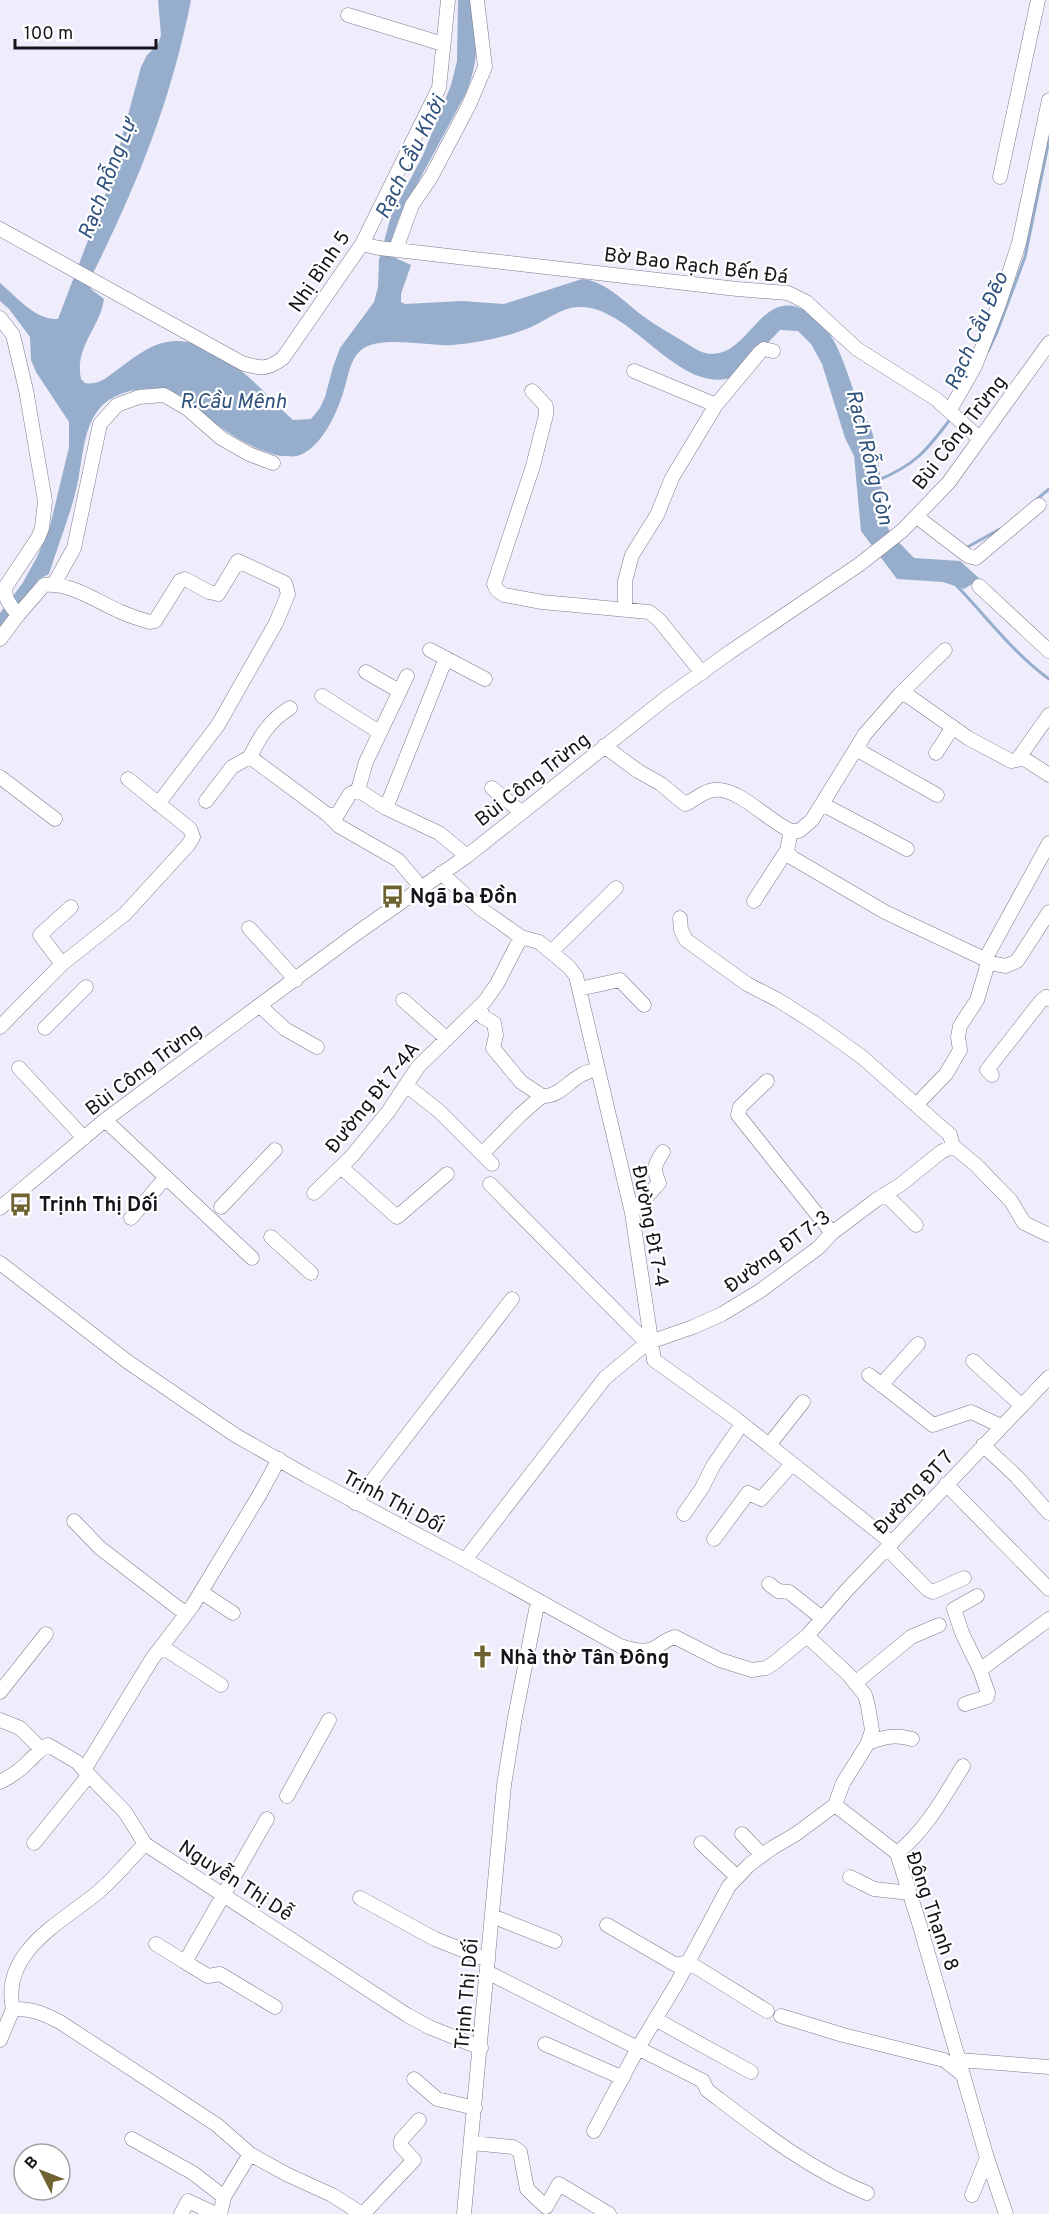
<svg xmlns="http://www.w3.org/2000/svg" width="1049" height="2214" font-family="Overpass,sans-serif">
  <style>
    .water { fill: #96aecc }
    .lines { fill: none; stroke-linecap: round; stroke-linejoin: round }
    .stream { stroke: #96aecc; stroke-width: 3 }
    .minor-casing { stroke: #7d7b8b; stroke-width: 15 }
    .minor { stroke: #fff; stroke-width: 14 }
    .labels { text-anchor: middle; stroke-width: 4.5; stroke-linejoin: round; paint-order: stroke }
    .street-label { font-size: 20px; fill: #15141a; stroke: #fff }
    .poi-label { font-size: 20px; font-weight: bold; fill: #15141a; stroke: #fff; text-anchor: start }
    .water-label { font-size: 21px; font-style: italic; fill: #2f517c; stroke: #fff }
  </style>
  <rect width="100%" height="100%" fill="#efedfc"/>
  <path class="water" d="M158 0H191C171 102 135 191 88 283L91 289 104 299C100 328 74 347 81 379L85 383C99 386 110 375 121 367 132 359 142 351 156 345 209 324 259 389 293 420L311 419 320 408 325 397 333 367 340 348 374 302 378 287 379 260 391 216 423 155 451 85 457 61 458 0H472C476 39 481 55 466 93L399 218 391 241 389 255 411 265 401 294V302L405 304 462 301 504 304 582 279C606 281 624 302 643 316 655 325 668 332 681 340 688 344 697 351 705 353 746 362 757 295 797 307 835 318 846 372 858 403 862 413 869 422 872 432 879 455 880 481 884 504 885 511 885 520 887 526 892 537 906 549 914 558L960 561 980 579 964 589 943 582 897 579 861 531 854 456 845 438 822 364 811 344 798 331 780 330 736 376C680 399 633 306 580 307 561 307 546 321 529 328 504 338 478 343 452 345 428 347 379 334 360 351 350 360 348 377 344 390 338 411 321 450 297 456 293 457 287 456 283 456 275 456 268 452 261 450 246 444 233 436 220 427 193 408 182 386 144 389 131 390 120 393 109 400 80 419 84 464 75 494 68 521 57 548 49 574L39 579 0 628V613L22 584 37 557 50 526 69 447V422L36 372 31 360 30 337 9 309 0 301V283C16 296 36 321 58 319L109 185 141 67 147 55 158 44 161 35Z"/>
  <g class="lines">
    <path class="stream" d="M988 351 997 332 1025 257 1049 140
      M876 481C916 465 927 450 952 417
      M1036 500 1049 489
      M964 549 1000 529
      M956 585C987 617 1013 653 1049 679"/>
    <defs>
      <path id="minor" d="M348 15 443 44
        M1000 177 1038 0
        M0 229 242 363C261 369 267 370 283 358L362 244 439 88 448 0
        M362 244 379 248 737 289 788 293 806 302 857 349 936 399 979 438
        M396 249 412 205 431 177 469 105 485 67 477 0
        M0 318 13 335 26 390 45 501 42 528 38 538 6 586C3 598 11 606 18 615L0 639
        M532 391 546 406V415L533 466 494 584 497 590 504 595 542 602 649 612 659 620 702 673
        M716 405 760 352 764 349 773 351
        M950 410 975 366 999 304 1019 243 1049 100
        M917 517 968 556 976 558 1039 505
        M54 584 74 548 100 424 117 405 139 397 164 395 188 409 221 438 249 454 273 463
        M979 586 1049 651
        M625 609V581L632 555 657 515 672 478 716 405 634 371
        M18 615 44 585C72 583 94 600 119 611 129 616 140 619 150 622L155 621 180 581 185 579 209 592 218 594 238 561 285 583 288 594 276 623 218 725 158 804
        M430 650 485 679
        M366 672 399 691
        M900 694 945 650
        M322 696 379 732
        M290 708C270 720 260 736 250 757L328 815H337L350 794 358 790 386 808 439 833 467 856
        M604 746 638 771 661 784 685 804C695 800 703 791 714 790 739 787 769 822 791 831H799L812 820 865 734 900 694 907 695 968 738 1011 761 1017 760 1020 756 1049 715
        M856 749 937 795
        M936 753 953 727
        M1020 756 1049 775
        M0 777 55 819
        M492 788 521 812
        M358 790 366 762 407 676
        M206 801 232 767 250 757
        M822 804 907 849
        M386 808 446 658
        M328 815 339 826 398 860 421 887
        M791 831 787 850 791 857 885 912 995 964 1006 966 1017 961 1049 912
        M441 873 480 908 521 937 539 942 569 967 576 976 632 1213 654 1360 735 1418 892 1543
        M754 901 787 850
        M680 918 681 930 686 940 747 984 778 1000 816 1024 862 1057 950 1135 953 1146
        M249 928 296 980
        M551 952 616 888
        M62 964 40 935 71 907
        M579 989 620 980 644 1005
        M403 1000 447 1039
        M480 1006 483 1017 494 1023 496 1035 493 1048 521 1082 542 1096
        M261 1007 285 1029 317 1047
        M0 1027 62 964 125 914 188 845 193 837 190 829 128 779
        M45 1028 86 987
        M19 1068 84 1138
        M992 1075 987 1070 1041 1001 1046 997 1049 999
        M767 1081 740 1107 738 1115 832 1233
        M406 1085 440 1112 492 1164
        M916 1105 946 1074 960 1050 958 1037 960 1026 977 1000 986 970 988 954 1049 843
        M105 1120 252 1258
        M482 1154 520 1115 542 1096C564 1097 572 1072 597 1070
        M341 1167 397 1217 447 1174
        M490 1184 647 1343
        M314 1193 352 1156 388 1112 418 1067 485 1001 497 984 521 937
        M885 1194 916 1225
        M221 1207 275 1150
        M0 1208 105 1120 357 933 467 856 666 698 730 652 860 564 903 530 949 482 1049 343
        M632 1213 659 1183C653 1169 654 1165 663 1152
        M131 1218 166 1177
        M271 1237 311 1273
        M0 1263 128 1362 235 1435 307 1476 465 1560 620 1646C633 1650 646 1654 658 1646 664 1642 667 1639 675 1637L720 1660 752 1670 766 1668 774 1663 807 1636 846 1591 1049 1377
        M973 1361 1021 1405
        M869 1375 933 1425 971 1412 1001 1426
        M881 1385 918 1344
        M769 1445 803 1402
        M983 1445 1017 1477 1049 1513
        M946 1484 1049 1589
        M355 1503 512 1299
        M684 1514 702 1488 713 1466 742 1424
        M74 1521 100 1548 186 1614
        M714 1539 748 1493 761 1499 792 1464
        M887 1548 927 1589 933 1592 964 1578
        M465 1560 605 1378 647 1343 693 1327 722 1314 760 1291 818 1248 832 1233 876 1200 900 1185 941 1152 953 1146 975 1164 1011 1201 1024 1223 1049 1235
        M769 1584 778 1591 789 1592 822 1618
        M201 1592 233 1613
        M977 1596 954 1609 962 1633 980 1670
        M807 1636 848 1674 865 1695 868 1706 872 1730 868 1743 843 1783 835 1805 897 1853 920 1926 987 2158 1006 2214
        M162 1647 221 1685
        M855 1683 911 1637 939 1625
        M0 1692 46 1634
        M965 1704 987 1697 988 1693 980 1670 1049 1619
        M0 1720 20 1728 40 1748
        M868 1743C884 1737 895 1734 912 1739
        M84 1770 152 1659 193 1605 260 1494 279 1459
        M0 1782C10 1777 21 1770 29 1761 36 1755 39 1749 48 1745L77 1762 84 1770 125 1812 145 1844 407 2015 429 2027 481 2048
        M287 1796 329 1720
        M267 1819 185 1962 208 1976 220 1974 275 2007
        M742 1834 762 1855
        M34 1843 89 1775
        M701 1843 736 1876
        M897 1853C926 1830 944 1797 963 1766
        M850 1877 874 1889 910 1893
        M360 1898 435 1939 488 1960
        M492 1916 555 1941
        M607 1925 676 1965 688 1962 767 2011
        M156 1944 185 1962
        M487 1972 703 2081 707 2090C757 2128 808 2169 867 2193
        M13 2009C32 2008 44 2014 60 2022L217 2125 250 2154 286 2174 332 2195 362 2214
        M781 2016 843 2035 944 2060 962 2074
        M655 2019 751 2072
        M0 2040 13 2009C0 1952 62 1922 97 1893 114 1879 129 1860 145 1844
        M545 2044 623 2078
        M959 2060 1049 2067
        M414 2079 437 2099 475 2108
        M594 2131 638 2048 677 1983 729 1886 749 1865 772 1848 796 1834 835 1805
        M132 2139 193 2173 224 2197
        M472 2143 513 2147 520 2152 527 2189 546 2207 559 2184 609 2214
        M972 2195 987 2158
        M181 2214 188 2201 216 2214
        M220 2214 224 2197 250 2154
        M363 2214 414 2160 401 2146V2140L419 2120
        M464 2214 504 1785 515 1717 538 1600"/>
    </defs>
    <use href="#minor" class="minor-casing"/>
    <use href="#minor" class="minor"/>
  </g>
  <defs>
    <symbol id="bus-bare" viewBox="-9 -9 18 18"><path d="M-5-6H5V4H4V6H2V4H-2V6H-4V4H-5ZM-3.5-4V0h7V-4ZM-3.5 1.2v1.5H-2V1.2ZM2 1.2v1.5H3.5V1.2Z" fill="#6e6330" stroke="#fff" stroke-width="2.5" paint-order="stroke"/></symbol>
    <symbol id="church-bare" viewBox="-9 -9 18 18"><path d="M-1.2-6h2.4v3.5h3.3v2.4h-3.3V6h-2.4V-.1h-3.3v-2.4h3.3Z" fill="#6e6330" stroke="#fff" stroke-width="2.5" paint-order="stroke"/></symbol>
  </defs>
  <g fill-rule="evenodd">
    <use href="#bus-bare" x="376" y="880" width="33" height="33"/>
    <use href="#bus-bare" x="4" y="1188" width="33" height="33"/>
    <use href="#church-bare" x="466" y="1640" width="33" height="33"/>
  </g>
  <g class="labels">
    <g class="street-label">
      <text transform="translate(696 265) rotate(7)" y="7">Bờ Bao Rạch Bến Đá</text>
      <text transform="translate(319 271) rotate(-56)" y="7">Nhị Bình 5</text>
      <text transform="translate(959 432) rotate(-52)" y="7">Bùi Công Trừng</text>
      <text transform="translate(532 779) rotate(-38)" y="7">Bùi Công Trừng</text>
      <text transform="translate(143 1069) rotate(-37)" y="7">Bùi Công Trừng</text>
      <text transform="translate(372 1097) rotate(-51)" y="7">Đường Đt 7-4A</text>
      <text transform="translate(651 1226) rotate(79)" y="7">Đường Đt 7-4</text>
      <text transform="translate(777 1251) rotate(-36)" y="7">Đường ĐT 7-3</text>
      <text transform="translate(913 1492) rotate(-47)" y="7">Đường ĐT 7</text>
      <text transform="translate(394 1501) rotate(28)" y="7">Trịnh Thị Dối</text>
      <text transform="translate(236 1880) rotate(33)" y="7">Nguyễn Thị Dễ</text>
      <text transform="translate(933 1911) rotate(71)" y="7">Đông Thạnh 8</text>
      <text transform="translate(466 1994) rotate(-85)" y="7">Trịnh Thị Dối</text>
    </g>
    <g class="poi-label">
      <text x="410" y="903">Ngã ba Đồn</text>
      <text x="39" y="1211">Trịnh Thị Dối</text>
      <text x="500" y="1664">Nhà thờ Tân Đông</text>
    </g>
    <g class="water-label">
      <text transform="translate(410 157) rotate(-64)" y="7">Rạch Cầu Khởi</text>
      <text transform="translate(107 178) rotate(-69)" y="7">Rạch Rỗng Lự</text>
      <text transform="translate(976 331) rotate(-66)" y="7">Rạch Cầu Đẽo</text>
      <text x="233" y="408">R.Cầu Mênh</text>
      <text transform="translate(870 457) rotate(76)" y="7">Rạch Rỗng Gòn</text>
    </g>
  </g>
  <g transform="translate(42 2172) rotate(312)"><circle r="28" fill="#ffffff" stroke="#a1a1a3" stroke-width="1.5"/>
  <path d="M0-4.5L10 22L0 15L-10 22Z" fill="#6e6330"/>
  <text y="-9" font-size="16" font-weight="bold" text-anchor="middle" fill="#15141a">B</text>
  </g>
  <path d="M15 39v9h141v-9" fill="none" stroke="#15141a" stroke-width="3"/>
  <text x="24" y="39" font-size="18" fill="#15141a" stroke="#ffffff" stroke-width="4.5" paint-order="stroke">100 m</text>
</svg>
